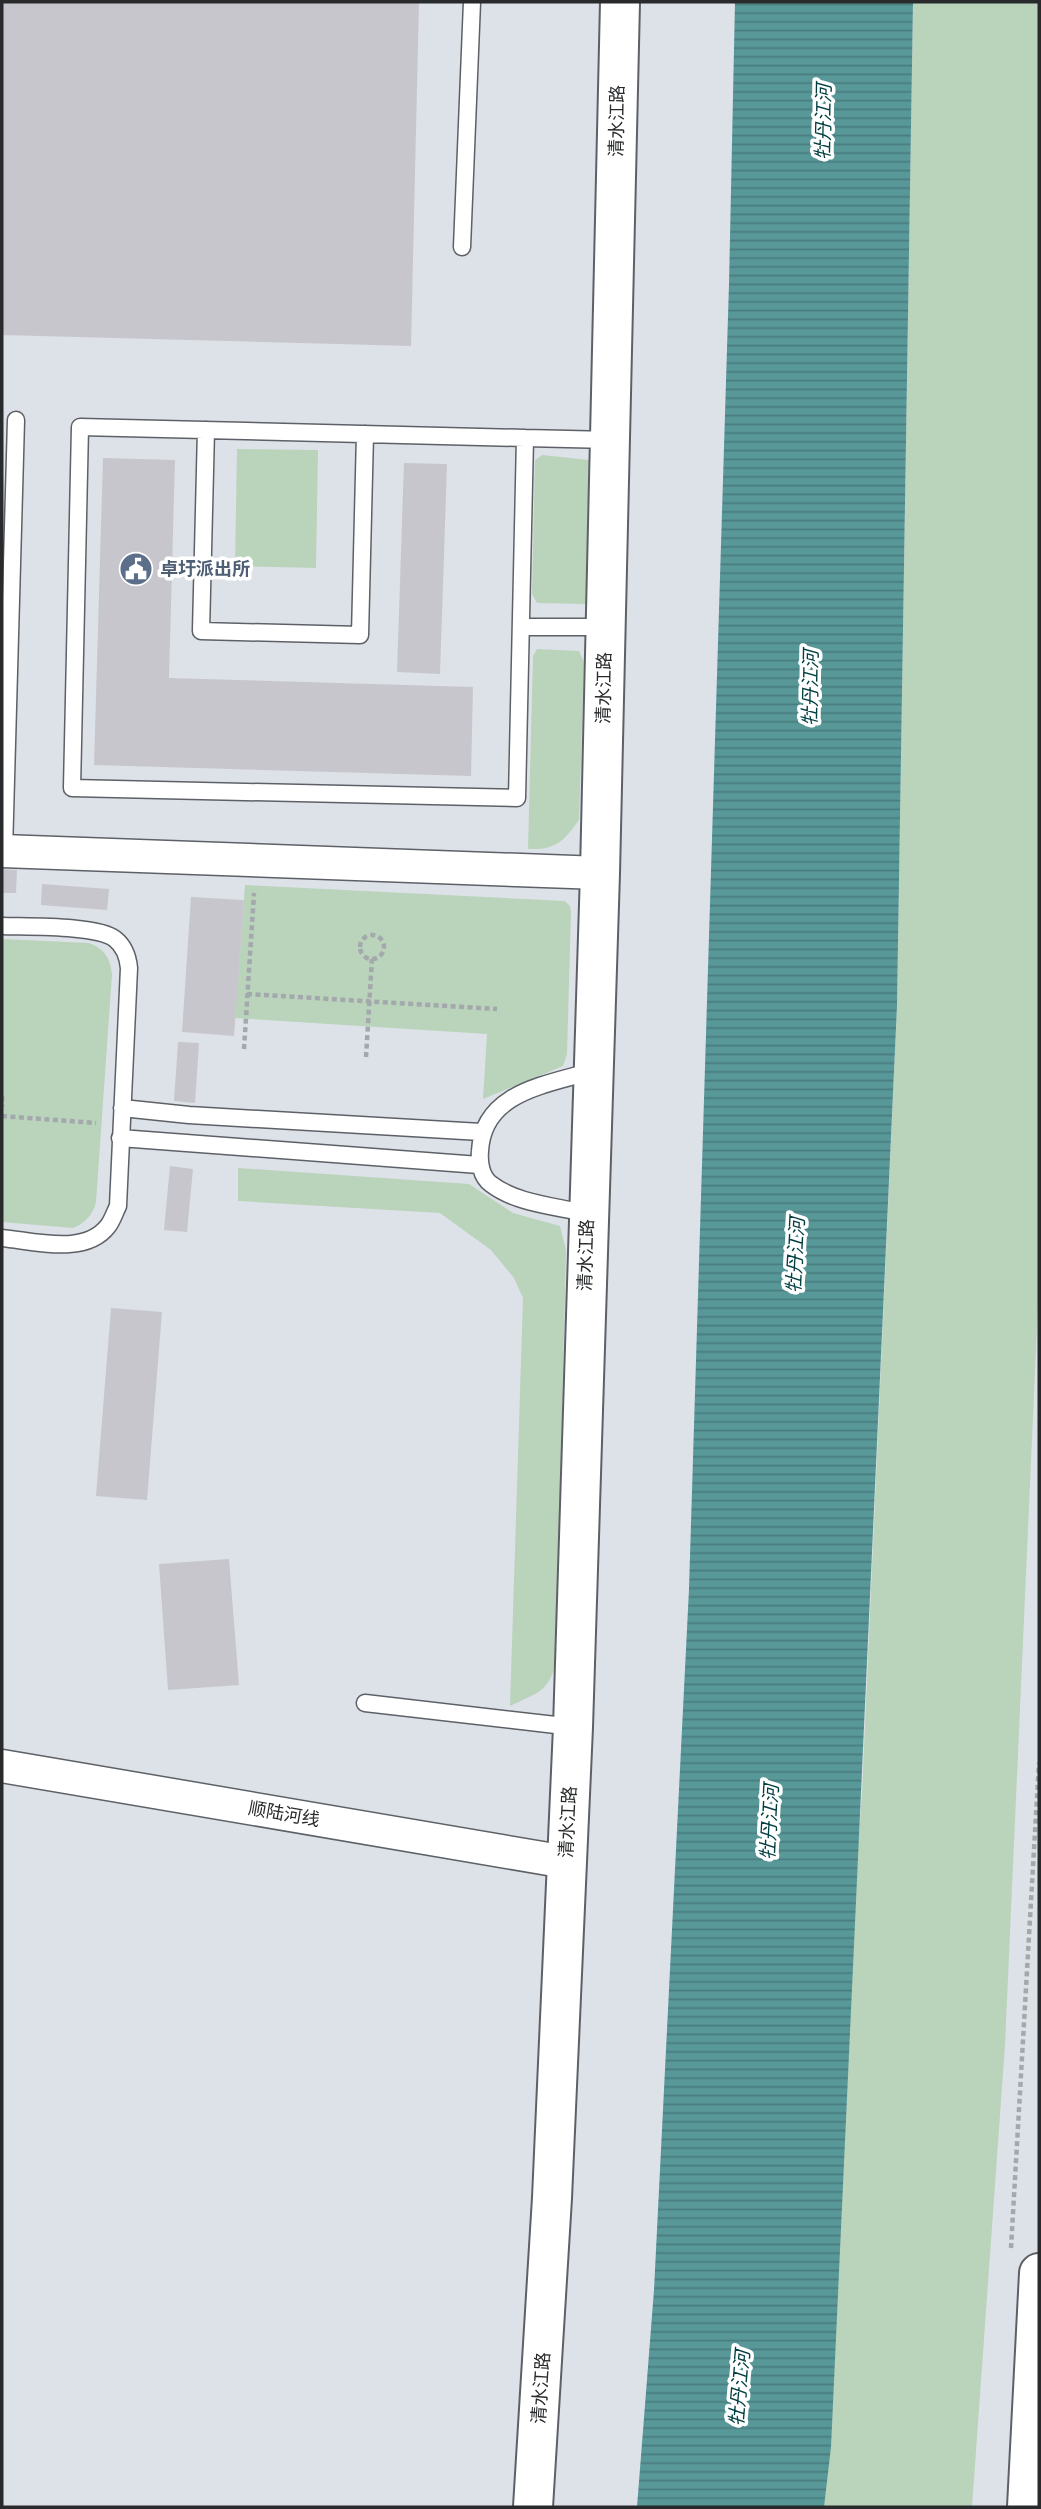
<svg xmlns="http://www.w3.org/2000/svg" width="1041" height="2509" font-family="'PT Serif','Noto Sans SC',serif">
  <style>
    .green { fill: #bad3bb }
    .water { fill: url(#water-rules) }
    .building { fill: #c8c6cd }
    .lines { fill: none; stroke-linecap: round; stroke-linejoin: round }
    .lane-casing { stroke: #5d6167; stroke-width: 19 }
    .street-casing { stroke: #5d6167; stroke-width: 35 }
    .secondary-casing { stroke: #5d6167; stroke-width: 42 }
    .highway-casing { stroke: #5d6167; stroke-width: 42 }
    .path { stroke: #a3a8ac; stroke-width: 4.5; stroke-dasharray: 5 3.5; stroke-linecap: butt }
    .lane { stroke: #fff; stroke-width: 16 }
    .street { stroke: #fff; stroke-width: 32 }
    .secondary { stroke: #fff; stroke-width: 38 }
    .highway { stroke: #fff; stroke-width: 38 }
    .labels { text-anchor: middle; stroke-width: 7; stroke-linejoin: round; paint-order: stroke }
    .street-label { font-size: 18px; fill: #282a2c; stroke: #fff }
    .service-label { font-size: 18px; font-weight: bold; fill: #4e5e75; stroke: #fff; text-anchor: start }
    .water-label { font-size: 19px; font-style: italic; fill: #003e40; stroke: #fff }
  </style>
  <defs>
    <pattern id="water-rules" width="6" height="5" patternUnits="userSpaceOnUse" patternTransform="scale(1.75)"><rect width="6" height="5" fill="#589899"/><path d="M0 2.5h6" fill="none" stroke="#497c7d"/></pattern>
  </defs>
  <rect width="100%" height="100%" fill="#dde2e8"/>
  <path class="green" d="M913 2H1039V1282L1005 2045 972 2507H808L862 1793 897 1006Z
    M237 449 318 450 316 568 235 566Z
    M542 455 589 460 586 604 537 603 532 594 535 460Z
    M537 649 579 651 584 662 579 820C563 842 556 850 528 849L533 656Z
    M245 885 565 901 570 906 571 912 567 1054 563 1066 483 1099 487 1034 235 1018Z
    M2 939 89 943C105 949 110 958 112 974L96 1202C93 1215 85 1223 73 1228L2 1222Z
    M238 1168 469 1184 513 1213 560 1226 566 1250 556 1662C549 1693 536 1693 510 1706L523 1298 514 1278 491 1250 440 1213 238 1201Z"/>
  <path class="water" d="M735 2H913L897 1006 831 2447 824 2507H637L654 2290 689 1589 729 284Z"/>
  <path class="building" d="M2 2H419L411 346 2 335Z
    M103 458 175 460 169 678 473 687 471 776 94 765Z
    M404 463 447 464 440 674 397 672Z
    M2 869 17 870 16 893H2Z
    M42 884 109 889 107 910 41 905Z
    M191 897 244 900 234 1036 182 1032Z
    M178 1042 199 1043 195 1103 174 1101Z
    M170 1166 193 1169 187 1232 164 1230Z
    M111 1308 162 1312 147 1500 96 1496Z
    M229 1559 239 1685 168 1690 159 1564Z"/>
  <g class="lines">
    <defs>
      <path id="lane" d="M462 247 472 2
        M80 427 525 438 517 798 72 788Z
        M206 430 201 631 360 635 365 434
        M525 438 610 440
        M521 627H605
        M4 851 16 420
        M2 926C27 927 97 925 115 939 124 946 128 958 129 968L118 1206C115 1212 112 1221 108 1226 85 1256 34 1241 2 1238
        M122 1108 189 1115 481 1132
        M120 1138 479 1165
        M588 1214C556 1206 517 1204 491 1184 481 1177 479 1162 480 1151 483 1092 546 1085 592 1071
        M365 1703 573 1727"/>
      <path id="street" d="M2 851 600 873
        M2 1766 566 1862"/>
      <path id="secondary" d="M533 2507 552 2198 573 1727 600 873 620 2"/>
      <path id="highway" d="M1027 2507 1039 2273"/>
    </defs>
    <use href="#lane" class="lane-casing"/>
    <use href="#street" class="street-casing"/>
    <use href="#secondary" class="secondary-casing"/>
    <use href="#highway" class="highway-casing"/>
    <path class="path" d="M360 947a12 12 0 1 1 24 0a12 12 0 1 1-24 0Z
      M247 994 497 1009
      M244 1049 254 893
      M366 1057 372 959
      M2 1096V1107
      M2 1116 96 1123
      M1011 2248 1039 1763"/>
    <use href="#lane" class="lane"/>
    <use href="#street" class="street"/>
    <use href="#secondary" class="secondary"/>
    <use href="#highway" class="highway"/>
  </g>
  <defs>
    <symbol id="civic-disc" viewBox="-11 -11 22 22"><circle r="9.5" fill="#5c6f8a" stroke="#fff"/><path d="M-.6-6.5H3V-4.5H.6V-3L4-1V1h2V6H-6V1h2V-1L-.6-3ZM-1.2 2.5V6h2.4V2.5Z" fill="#fff"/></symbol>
  </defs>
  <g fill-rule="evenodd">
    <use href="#civic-disc" x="117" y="550" width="38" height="38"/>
  </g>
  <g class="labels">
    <g class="street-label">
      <text transform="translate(617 121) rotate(-89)" y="6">清水江路</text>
      <text transform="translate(604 688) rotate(-89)" y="6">清水江路</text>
      <text transform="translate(586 1255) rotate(-88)" y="6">清水江路</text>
      <text transform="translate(284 1814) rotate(10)" y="6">顺陆河线</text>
      <text transform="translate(568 1822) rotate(-87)" y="6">清水江路</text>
      <text transform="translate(541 2388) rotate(-86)" y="6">清水江路</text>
    </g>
    <g class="service-label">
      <text x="160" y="575">卓圩派出所</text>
    </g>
    <g class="water-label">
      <text transform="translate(823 122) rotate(-89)" y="7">牡丹江河</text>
      <text transform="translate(810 688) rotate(-89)" y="7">牡丹江河</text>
      <text transform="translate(795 1255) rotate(-87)" y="7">牡丹江河</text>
      <text transform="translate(769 1822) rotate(-87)" y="7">牡丹江河</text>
      <text transform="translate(739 2388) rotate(-85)" y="7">牡丹江河</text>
    </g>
  </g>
  <rect width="1041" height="2509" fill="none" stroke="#282a2c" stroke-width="7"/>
</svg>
